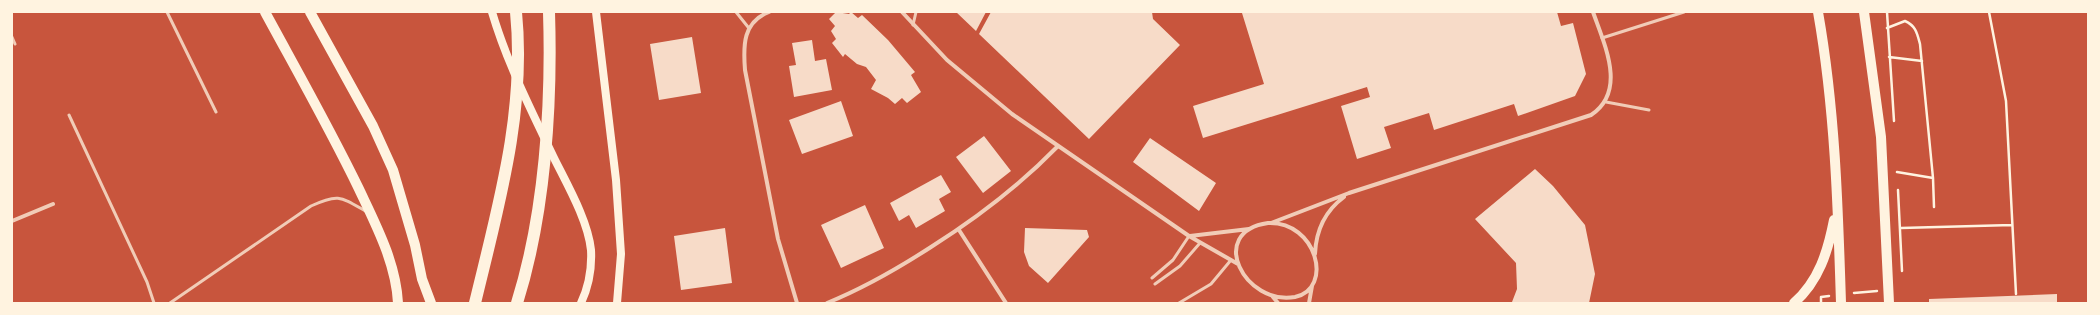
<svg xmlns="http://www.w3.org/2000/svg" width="2100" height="315" font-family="Poppins,sans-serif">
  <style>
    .building { fill: #f7dbc8 }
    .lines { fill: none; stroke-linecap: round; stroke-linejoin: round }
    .path { stroke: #fff3e0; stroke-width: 2.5 }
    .service { stroke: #f1ccb7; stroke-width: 3 }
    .minor { stroke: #f1ccb7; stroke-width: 4 }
    .secondary { stroke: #fff3e0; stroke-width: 8 }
    .primary { stroke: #fff3e0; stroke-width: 10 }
    .motorway { stroke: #fff3e0; stroke-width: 12 }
  </style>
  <rect width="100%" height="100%" fill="#c8553d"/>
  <path class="building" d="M836 12 849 14 851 12 858 18 862 15 888 40 915 72 911 75 921 92 907 103 902 98 895 104 888 98 871 89 876 80 866 67 857 64 845 54 843 57 832 43 836 39 831 31 835 26 829 19Z
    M956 12H986L976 31Z
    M991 12H1152L1153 19 1180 45 1089 139 979 34Z
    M1244 12H1557L1561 26 1573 23 1586 74 1575 96 1518 116 1514 104 1434 130 1429 113 1384 127 1391 148 1357 159 1341 106 1370 97 1367 87 1203 138 1193 106 1264 84 1242 13Z
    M692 37 701 93 659 100 650 44Z
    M812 40 815 61 826 59 832 90 794 97 789 66 796 65 792 43Z
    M841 101 853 136 802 154 789 120Z
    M984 136 1011 171 983 193 956 157Z
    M1150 138 1216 183 1199 211 1133 162Z
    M1535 169 1553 186 1585 225 1595 274 1589 303H1508L1512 302 1517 289 1516 263 1475 219Z
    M941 175 951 192 939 199 945 211 916 228 909 215 899 221 890 203Z
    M865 205 884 248 841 268 821 225Z
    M725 228 732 283 681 290 674 236Z
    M1025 228 1087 230 1089 237 1048 283 1029 266 1024 252Z
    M2057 294V303H1929V299Z"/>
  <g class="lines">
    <path class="path" d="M1887 12 1894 121
      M1989 12 2006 101 2016 294
      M1887 28 1905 21C1916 26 1917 33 1920 44L1933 178 1934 207
      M1889 57 1922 61
      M1897 172 1933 178
      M1898 190 1902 271
      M1901 228 2012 225
      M1854 293 1877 291
      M1821 297 1829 296
      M1821 303V297"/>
    <path class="service" d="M167 12 216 112
      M736 12 748 27
      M913 25 916 12
      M12 37 15 44
      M1602 38 1684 12
      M1606 102 1649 110
      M69 115 147 282 154 303
      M1152 278 1173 260 1189 236
      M1155 284 1180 266 1200 243
      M170 303 311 206C339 193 341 197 367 212
      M1179 303 1211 284 1231 260"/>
    <path class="minor" d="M769 12C743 22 743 45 745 70L778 239 797 303
      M902 12 947 60 1012 114 1189 236 1238 264
      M12 221 53 204
      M1268 223C1317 221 1334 289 1295 297 1245 306 1206 232 1268 223Z
      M1271 223 1349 193 1591 115C1627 91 1605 46 1593 12
      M959 230 1006 303
      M1190 236 1249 229
      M1315 254C1316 230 1325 211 1344 197
      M1273 297 1278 303
      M827 303C864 288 897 269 931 247 977 218 1019 186 1057 147
      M1309 303 1312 286"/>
    <path class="secondary" d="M492 12C507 63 532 112 555 160 568 186 588 221 591 250 592 269 589 286 581 303
      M596 12 616 180 621 254 617 303"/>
    <path class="primary" d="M265 12C297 71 330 129 359 189 376 225 396 263 398 303
      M310 12 373 126 393 170 415 245 422 279 431 303
      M1818 12C1835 108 1838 206 1841 303
      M1864 12 1881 137 1889 303
      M1794 303C1819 281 1828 251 1834 220"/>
    <path class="motorway" d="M475 303C498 207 526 112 516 12
      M517 303C545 214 552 105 549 12"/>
  </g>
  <rect width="2100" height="315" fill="none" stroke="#fff3e0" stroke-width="26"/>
</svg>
